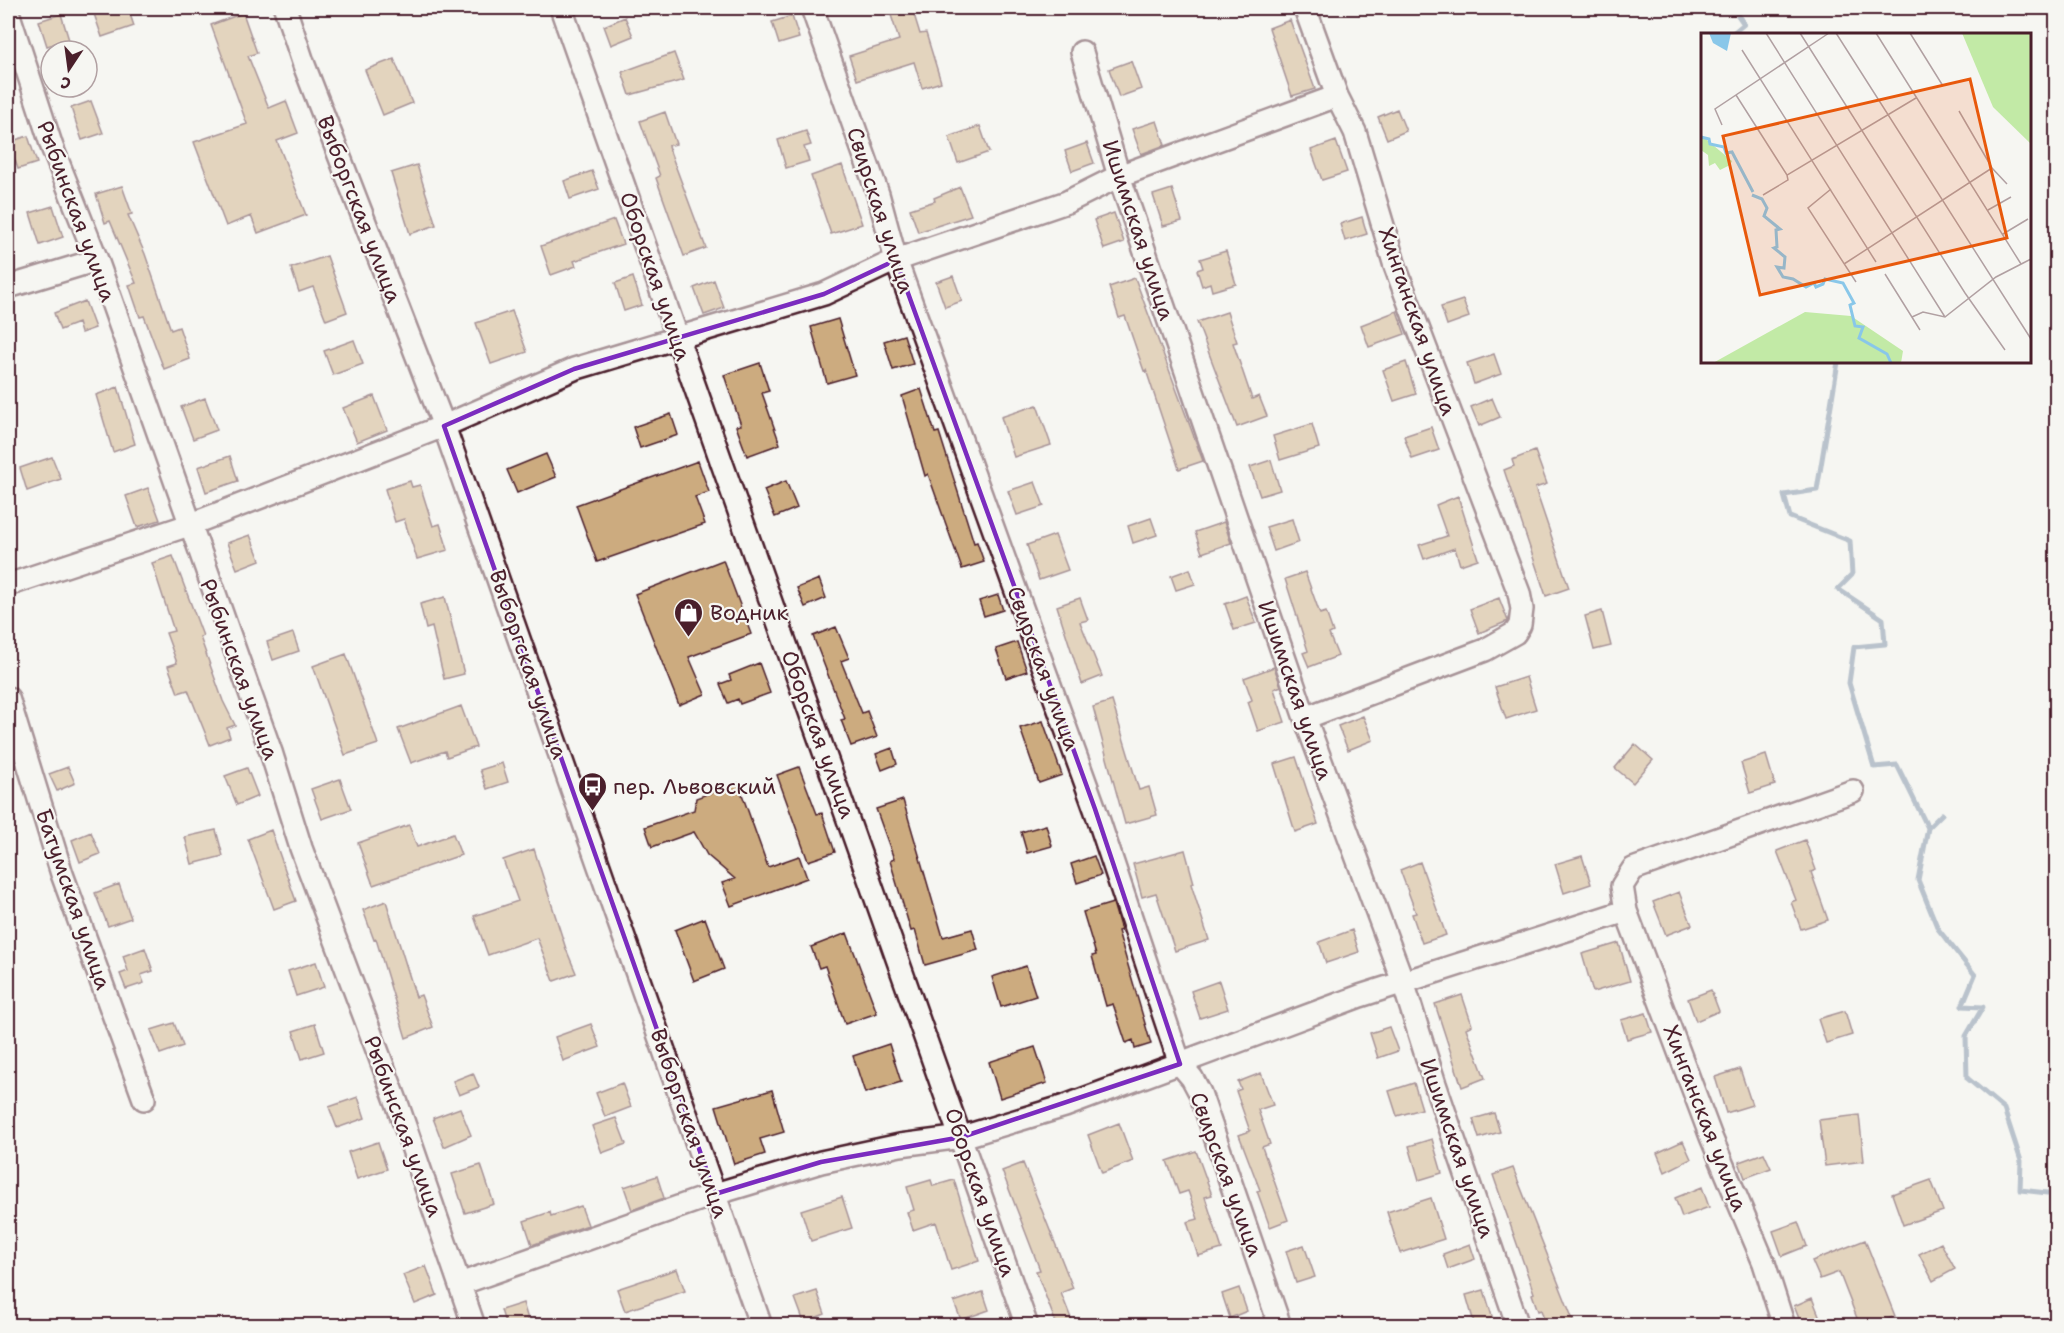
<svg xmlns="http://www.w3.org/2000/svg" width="2064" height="1333" font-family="'Shantell Sans',sans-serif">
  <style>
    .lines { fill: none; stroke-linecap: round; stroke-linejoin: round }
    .stream { stroke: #70849d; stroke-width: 5 }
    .building { fill: #ccab7f; stroke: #4a1f2b; stroke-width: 1.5 }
    .minor-casing { stroke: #4a1f2b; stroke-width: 26 }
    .minor { stroke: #f6f6f2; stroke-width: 21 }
    .marked { fill: none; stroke: #7b2cbf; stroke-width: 4.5; stroke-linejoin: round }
    .labels { text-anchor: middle; stroke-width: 4.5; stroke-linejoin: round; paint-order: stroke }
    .street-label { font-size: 22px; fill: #4a1f2b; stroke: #f6f6f2 }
    .poi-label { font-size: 22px; fill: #4a1f2b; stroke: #f6f6f2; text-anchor: start }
    .inset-river { fill: none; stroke: #89c7e9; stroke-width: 3 }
    .inset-road { fill: none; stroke: #b1a0a2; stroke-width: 1.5 }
    .view { fill: #e8590c; fill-opacity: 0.15; stroke: #e8590c; stroke-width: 3 }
    .inset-edge { fill: none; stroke: #4a1f2b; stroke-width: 3 }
  </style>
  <rect width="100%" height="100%" fill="#f6f6f2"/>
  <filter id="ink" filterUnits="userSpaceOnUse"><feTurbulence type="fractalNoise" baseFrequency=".0167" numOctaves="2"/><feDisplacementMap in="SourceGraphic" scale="12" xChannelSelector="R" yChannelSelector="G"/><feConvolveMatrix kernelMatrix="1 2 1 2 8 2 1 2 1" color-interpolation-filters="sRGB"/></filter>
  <g filter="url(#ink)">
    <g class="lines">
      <path class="stream" d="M1512 8 1518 14 1522 8
        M1732 34 1744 24 1733 8
        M1838 362 1817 490 1784 495 1790 517 1850 541 1852 575 1838 589 1883 619 1885 644 1854 647 1849 683 1874 767 1897 765 1928 828 1942 814
        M1928 828 1918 880 1938 929 1975 975 1962 1006 1983 1007 1966 1036 1967 1078 2004 1109 2021 1161 2020 1190 2056 1194"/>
    </g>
    <path class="building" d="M92 8H128L134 26 102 37Z
      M912 8 920 34 926 33 941 82 922 88 914 62 857 80 849 56 899 40 891 15Z
      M243 13 257 53 248 56 269 108 286 101 298 133 277 141 306 215 258 233 251 216 226 226 194 142 247 124 211 25Z
      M61 14 69 40 47 46 39 21Z
      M792 16 799 38 779 44 772 22Z
      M625 17 633 36 611 45 604 26Z
      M1290 20 1315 89 1292 96 1269 28Z
      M674 53 684 80 630 95 622 72Z
      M394 59 412 103 383 115 365 70Z
      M1131 61 1141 89 1119 97 1109 69Z
      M91 101 103 133 82 140 71 108Z
      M1397 109 1406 131 1387 139 1378 117Z
      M665 112 676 144 668 146 706 248 684 256 656 178 660 176 640 121Z
      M1157 121 1165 145 1141 154 1132 129Z
      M980 126 989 152 958 163 949 137Z
      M806 131 811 145 804 147 809 161 786 168 778 140Z
      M28 136 37 163 18 169 9 142Z
      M1336 141 1347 172 1322 180 1311 150Z
      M1087 143 1094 163 1072 171 1065 151Z
      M417 165 436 225 410 234 391 173Z
      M842 165 862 224 831 234 811 176Z
      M592 171 599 189 570 199 564 181Z
      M122 186 132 214 128 215 145 254 171 330 179 327 190 359 164 369 144 316 140 317 129 285 136 283 110 221 105 223 96 194Z
      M960 187 971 215 918 232 910 209 935 201 934 198Z
      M1172 189 1182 221 1163 226 1153 195Z
      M53 206 63 237 40 245 30 213Z
      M1114 213 1124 242 1104 249 1094 220Z
      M1362 217 1367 234 1345 241 1340 224Z
      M614 220 623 244 574 261 576 266 551 275 541 246Z
      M1226 251 1236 284 1212 291 1210 283 1202 286 1197 270 1203 268 1200 259Z
      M327 256 347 312 326 320 313 287 299 292 291 268Z
      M953 276 962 301 945 307 936 282Z
      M633 277 642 305 624 311 615 283Z
      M1135 278 1203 461 1179 469 1146 370 1144 371 1125 316 1119 318 1109 287Z
      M714 280 724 308 704 315 694 288Z
      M1463 300 1469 317 1447 325 1441 307Z
      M85 301 95 328 81 333 78 323 60 330 54 313Z
      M512 311 527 352 491 364 476 323Z
      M1397 311 1405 334 1369 347 1361 325Z
      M1227 312 1237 342 1233 343 1252 399 1259 396 1267 416 1237 427 1197 322Z
      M838 319 855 375 827 383 811 327Z
      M904 335 913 364 893 370 884 341Z
      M354 340 363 364 333 375 324 351Z
      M1494 354 1501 374 1474 384 1467 363Z
      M1406 362 1416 394 1394 401 1383 370Z
      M760 363 769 391 762 393 780 444 747 456 736 426 741 425 724 375Z
      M118 387 135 444 113 452 96 395Z
      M921 389 935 433 939 432 974 543 977 542 984 562 962 569 928 474 925 476 902 396Z
      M374 396 387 430 357 442 343 408Z
      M205 398 217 430 193 439 181 407Z
      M1492 398 1500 417 1479 426 1471 407Z
      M1037 405 1051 445 1014 457 1001 417Z
      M671 414 678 435 640 448 633 427Z
      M1312 424 1319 448 1280 460 1273 436Z
      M1431 427 1439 450 1412 459 1404 436Z
      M1535 451 1547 484 1535 488 1569 588 1546 596 1504 470 1514 466 1512 460Z
      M546 454 556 477 517 493 507 470Z
      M230 456 238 481 206 492 198 467Z
      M52 457 61 479 27 491 20 468Z
      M1271 460 1280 490 1260 496 1250 467Z
      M698 461 709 492 695 497 705 524 597 562 576 505Z
      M410 481 412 487 420 485 433 526 440 524 448 550 417 559 404 519 395 522 385 489Z
      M786 481 797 508 775 517 764 490Z
      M1035 482 1044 506 1017 515 1008 491Z
      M148 488 160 520 137 527 126 496Z
      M1458 496 1478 559 1460 565 1455 548 1424 559 1419 545 1447 536 1436 505Z
      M1151 518 1157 535 1133 543 1128 526Z
      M1292 519 1299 542 1274 551 1266 527Z
      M1224 522 1231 543 1202 553 1195 532Z
      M250 535 260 560 237 569 227 543Z
      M1055 535 1068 570 1039 580 1027 545Z
      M173 556 203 636 200 637 223 701 235 725 227 728 230 737 210 745 188 690 178 693 168 666 177 663 166 633 174 631 152 563Z
      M723 560 751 634 689 657 705 694 679 705 635 594Z
      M1190 569 1195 584 1176 590 1171 576Z
      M1305 572 1320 614 1326 612 1333 632 1329 634 1338 656 1309 667 1303 653 1308 651 1285 579Z
      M819 579 826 598 805 607 797 588Z
      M998 595 1003 610 984 616 979 601Z
      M1246 596 1256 623 1234 630 1225 604Z
      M445 597 464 674 444 679 432 627 426 629 420 604Z
      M1080 598 1088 620 1080 622 1102 676 1082 684 1057 606Z
      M1499 598 1508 621 1479 633 1470 609Z
      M1602 611 1611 646 1594 650 1585 616Z
      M836 627 849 658 841 661 862 713 867 711 877 737 851 746 841 720 845 719 813 636Z
      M293 633 299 651 273 660 267 642Z
      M1017 642 1027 671 1006 678 996 649Z
      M346 654 378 744 345 755 313 666Z
      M759 663 770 693 740 704 738 699 728 703 720 684 731 680 729 675Z
      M1274 667 1281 686 1274 689 1285 722 1258 731 1248 702 1252 700 1244 678Z
      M1526 677 1536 709 1506 719 1495 687Z
      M1112 701 1139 790 1149 787 1157 815 1125 824 1093 707Z
      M461 706 476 747 447 757 445 751 411 763 398 729Z
      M1363 716 1373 740 1348 750 1338 726Z
      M1043 721 1062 775 1039 783 1020 728Z
      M1635 744 1653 760 1633 783 1615 768Z
      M892 748 897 764 882 770 876 754Z
      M1766 755 1775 785 1750 793 1741 763Z
      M1296 757 1318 824 1295 832 1274 764Z
      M502 763 508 782 487 789 480 770Z
      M68 767 75 783 57 791 49 774Z
      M799 767 817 814 822 813 835 852 808 861 777 775Z
      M247 768 258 796 237 805 225 776Z
      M340 779 351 809 322 819 311 789Z
      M738 783 768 867 799 856 807 878 731 906 722 883 735 879 707 855 694 832 652 847 645 827 694 810 696 798Z
      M903 800 943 937 972 929 978 950 925 965 915 930 911 931 890 861 894 859 876 809Z
      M409 825 417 847 453 834 461 855 373 885 358 843Z
      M1046 825 1052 846 1027 853 1021 832Z
      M216 830 223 856 192 864 185 837Z
      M271 830 296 901 274 909 248 839Z
      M91 832 100 854 80 862 72 840Z
      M1805 840 1816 870 1811 872 1828 920 1801 929 1791 902 1796 900 1777 851Z
      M534 849 566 949 576 973 554 981 537 938 488 955 474 916 518 901 503 860Z
      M1185 850 1194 883 1191 884 1209 940 1175 951 1156 893 1142 897 1133 864Z
      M1094 856 1101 875 1077 883 1071 864Z
      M1582 856 1591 884 1564 893 1555 864Z
      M1420 862 1446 935 1422 943 1412 914 1416 913 1400 870Z
      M119 884 131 918 108 926 95 893Z
      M1679 892 1692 925 1666 935 1653 902Z
      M386 901 416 997 421 995 433 1027 406 1038 376 939 374 940 363 910Z
      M1113 903 1121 930 1118 931 1151 1044 1135 1049 1133 1040 1126 1043 1113 1004 1106 1006 1092 956 1096 955 1083 912Z
      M705 918 724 969 694 981 675 930Z
      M1352 930 1359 952 1326 963 1319 942Z
      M847 933 877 1013 845 1024 825 966 819 968 811 947Z
      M1619 943 1630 981 1593 992 1582 954Z
      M145 948 153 971 141 975 144 983 126 989 120 974 128 971 123 956Z
      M316 962 324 987 296 996 288 971Z
      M1026 966 1036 996 1001 1007 992 977Z
      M1219 981 1228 1009 1200 1018 1191 991Z
      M1711 990 1719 1011 1696 1021 1688 999Z
      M1462 995 1472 1025 1466 1028 1485 1078 1462 1087 1435 1004Z
      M1845 1011 1852 1035 1826 1043 1818 1019Z
      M1646 1013 1652 1032 1627 1039 1621 1020Z
      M174 1023 183 1046 160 1054 151 1030Z
      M315 1024 324 1052 302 1059 293 1031Z
      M591 1024 600 1047 563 1061 555 1037Z
      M1389 1027 1398 1051 1378 1058 1370 1033Z
      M889 1044 901 1082 865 1093 853 1056Z
      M1035 1047 1047 1083 1000 1098 989 1062Z
      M1740 1069 1752 1105 1726 1113 1715 1077Z
      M473 1073 479 1087 459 1095 453 1081Z
      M1261 1073 1273 1105 1258 1110 1270 1144 1262 1147 1288 1220 1270 1227 1257 1191 1260 1190 1239 1135 1250 1131 1236 1091 1241 1089 1238 1082Z
      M622 1083 631 1107 605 1117 596 1093Z
      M1414 1083 1422 1109 1397 1116 1389 1091Z
      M772 1090 784 1132 760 1139 765 1154 734 1164 716 1106Z
      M358 1097 365 1118 337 1128 329 1107Z
      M460 1108 471 1135 444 1147 433 1118Z
      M1494 1113 1500 1132 1479 1138 1473 1119Z
      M1859 1115 1864 1161 1825 1166 1819 1120Z
      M616 1118 626 1144 602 1153 592 1126Z
      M1119 1123 1133 1161 1102 1173 1088 1135Z
      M1432 1139 1442 1173 1419 1180 1409 1146Z
      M1683 1141 1691 1159 1665 1172 1657 1153Z
      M378 1142 387 1169 357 1179 348 1152Z
      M1196 1151 1212 1195 1205 1197 1222 1249 1198 1256 1187 1222 1198 1219 1188 1191 1179 1194 1167 1161Z
      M1764 1153 1771 1168 1745 1178 1739 1162Z
      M1023 1163 1073 1288 1061 1293 1074 1326H1057L1036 1271 1040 1270 1002 1171Z
      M481 1165 494 1204 465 1213 452 1174Z
      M1513 1168 1573 1320 1557 1326H1546L1541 1310 1538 1311 1532 1294 1534 1293 1493 1175Z
      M657 1176 664 1198 632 1210 624 1187Z
      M931 1180 933 1186 954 1180 979 1261 951 1270 936 1222 913 1230 907 1212 914 1210 907 1187Z
      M1931 1180 1943 1211 1903 1225 1892 1194Z
      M1702 1187 1709 1207 1682 1217 1675 1198Z
      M842 1197 852 1228 811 1241 801 1210Z
      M1431 1198 1444 1239 1400 1253 1387 1212Z
      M581 1206 588 1225 532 1245 524 1221 550 1212 551 1216Z
      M1798 1222 1807 1246 1782 1256 1773 1231Z
      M1865 1240 1895 1316 1871 1326H1860L1839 1272 1820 1279 1812 1261Z
      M1941 1243 1955 1269 1933 1281 1919 1254Z
      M1470 1244 1475 1259 1448 1269 1443 1254Z
      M1304 1245 1315 1277 1296 1283 1286 1251Z
      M426 1266 437 1295 415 1304 403 1275Z
      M677 1269 685 1291 625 1311 617 1289Z
      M1239 1288 1247 1311 1230 1318 1222 1294Z
      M1484 1290 1495 1326H1475L1466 1295Z
      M817 1291 825 1314 804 1322 795 1298Z
      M983 1292 989 1310 961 1320 954 1302Z
      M1812 1298 1821 1320 1802 1326 1794 1306Z
      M523 1303 530 1326H506L501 1310Z"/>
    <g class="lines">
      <defs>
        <path id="minor" d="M285 8 304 65 444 426 761 1326
          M561 8 1027 1326
          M812 8 878 194 896 260 1095 809 1180 1064 1192 1078 1200 1093 1280 1326
          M1305 8 1337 96 1355 132 1395 266 1417 325 1519 593 1522 609 1520 625 1515 633 1485 650 1305 718
          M8 12 52 147 97 260 271 752 301 848 397 1103 474 1326
          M1082 52 1119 176 1305 718 1403 982 1435 1084 1518 1326
          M8 287 97 260
          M8 585 189 525 444 426 574 369 824 294 896 260 1067 202 1119 176 1337 96
          M8 698 62 874 144 1099
          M1626 911 1711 1137 1764 1263 1784 1326
          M460 1284 715 1194 821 1162 900 1145 962 1137 1065 1106 1360 996 1626 911 1622 886 1633 869 1853 791"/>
      </defs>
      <use href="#minor" class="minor-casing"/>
      <use href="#minor" class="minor"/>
    </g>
  </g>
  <path d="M0 0H2064V1333H0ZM896 260 1095 809 1180 1064 962 1137 821 1162 715 1194 444 426 574 369 824 294Z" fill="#f6f6f2" fill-opacity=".55" fill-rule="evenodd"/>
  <path class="marked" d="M896 260 1095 809 1180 1064 962 1137 821 1162 715 1194 444 426 574 369 824 294Z"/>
  <defs>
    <symbol id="shop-pin" viewBox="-11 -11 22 30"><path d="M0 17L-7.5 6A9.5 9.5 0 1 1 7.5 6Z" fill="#4a1f2b" stroke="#f6f6f2"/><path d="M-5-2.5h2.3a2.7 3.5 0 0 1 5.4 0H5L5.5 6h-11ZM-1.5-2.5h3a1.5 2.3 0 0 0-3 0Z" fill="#fff"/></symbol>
    <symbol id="bus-pin" viewBox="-11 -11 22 30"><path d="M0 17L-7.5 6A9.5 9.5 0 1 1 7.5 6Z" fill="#4a1f2b" stroke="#f6f6f2"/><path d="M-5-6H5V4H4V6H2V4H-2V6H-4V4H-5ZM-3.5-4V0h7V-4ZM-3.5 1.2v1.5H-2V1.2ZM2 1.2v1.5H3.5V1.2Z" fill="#fff"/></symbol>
  </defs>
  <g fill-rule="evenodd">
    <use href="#shop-pin" x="672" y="596" width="33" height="45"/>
    <use href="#bus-pin" x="576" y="770" width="33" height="45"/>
  </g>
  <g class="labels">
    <g class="street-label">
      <text transform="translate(360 209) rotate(69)" y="8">Выборгская улица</text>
      <text transform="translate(881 210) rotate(72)" y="8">Свирская улица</text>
      <text transform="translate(77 211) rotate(70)" y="8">Рыбинская улица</text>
      <text transform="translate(1139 230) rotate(72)" y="8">Ишимская улица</text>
      <text transform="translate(656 276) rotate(71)" y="8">Оборская улица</text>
      <text transform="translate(1418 321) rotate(71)" y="8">Хинганская улица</text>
      <text transform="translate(529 664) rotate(71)" y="8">Выборгская улица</text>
      <text transform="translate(1044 668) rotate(70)" y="8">Свирская улица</text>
      <text transform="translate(240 669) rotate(70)" y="8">Рыбинская улица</text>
      <text transform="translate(1296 690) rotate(71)" y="8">Ишимская улица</text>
      <text transform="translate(819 734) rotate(70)" y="8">Оборская улица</text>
      <text transform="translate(74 899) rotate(71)" y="8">Батумская улица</text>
      <text transform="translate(1706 1118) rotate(69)" y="8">Хинганская улица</text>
      <text transform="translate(690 1123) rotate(71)" y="8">Выборгская улица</text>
      <text transform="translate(404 1126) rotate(70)" y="8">Рыбинская улица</text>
      <text transform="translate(1458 1148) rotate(71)" y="8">Ишимская улица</text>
      <text transform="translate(1227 1174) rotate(70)" y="8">Свирская улица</text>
      <text transform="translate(981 1192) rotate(71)" y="8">Оборская улица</text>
    </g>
    <g class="poi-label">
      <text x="710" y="620">Водник</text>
      <text x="613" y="794">пер. Львовский</text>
    </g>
  </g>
  <g transform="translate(1701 33)">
    <rect width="330" height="330" fill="#f6f6f2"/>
    <path d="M0 102 31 128 29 132 19 137 14 130 8 133 7 122 0 117ZM104 279 150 283 202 318 200 330H12Z" fill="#c2eaa6"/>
    <path d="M261 0H330V111L292 74Z" fill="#c2eaa6"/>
    <path d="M8 0H30L26 18 12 10Z" fill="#89c7e9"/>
    <path class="inset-river" d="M0 104 8 106 9 111 23 114 25 120 31 119 52 159M51 162 61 166 66 175 63 183 79 196 75 197 76 214 73 215 84 224 83 235 76 234 82 244 92 246 105 254 113 250 115 254 122 251 124 246 142 250 153 270 149 272 154 293 162 294 158 305 186 321 190 330"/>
    <path class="inset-road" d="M65 0 244 284M99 0 264 260 304 317M135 0 330 306M175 0 320 231M209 0 242 53M41 17 175 229M35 62 86 142M258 78 291 135 306 151M21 92 14 76 128 0M130 156 107 175 155 249M62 162 87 147 86 142 215 65M287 177 310 164M302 201 327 186M143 231 291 135M184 241 219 297M211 284 222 279 244 284 295 244 330 226"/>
    <path class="view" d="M269 46 306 205 59 262 22 103Z"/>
    <rect width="330" height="330" class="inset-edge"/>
  </g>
  <rect width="2064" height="1333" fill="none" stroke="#f6f6f2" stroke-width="30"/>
  <rect x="15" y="15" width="2034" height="1303" fill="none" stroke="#4a1f2b" stroke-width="2" filter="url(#ink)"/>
  <g transform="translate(69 69) rotate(193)"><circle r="28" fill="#f6f6f2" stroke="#b1a0a2" stroke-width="1.5"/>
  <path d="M0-4.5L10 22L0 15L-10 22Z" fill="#4a1f2b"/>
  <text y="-9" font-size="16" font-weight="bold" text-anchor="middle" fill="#4a1f2b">С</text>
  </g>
</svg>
